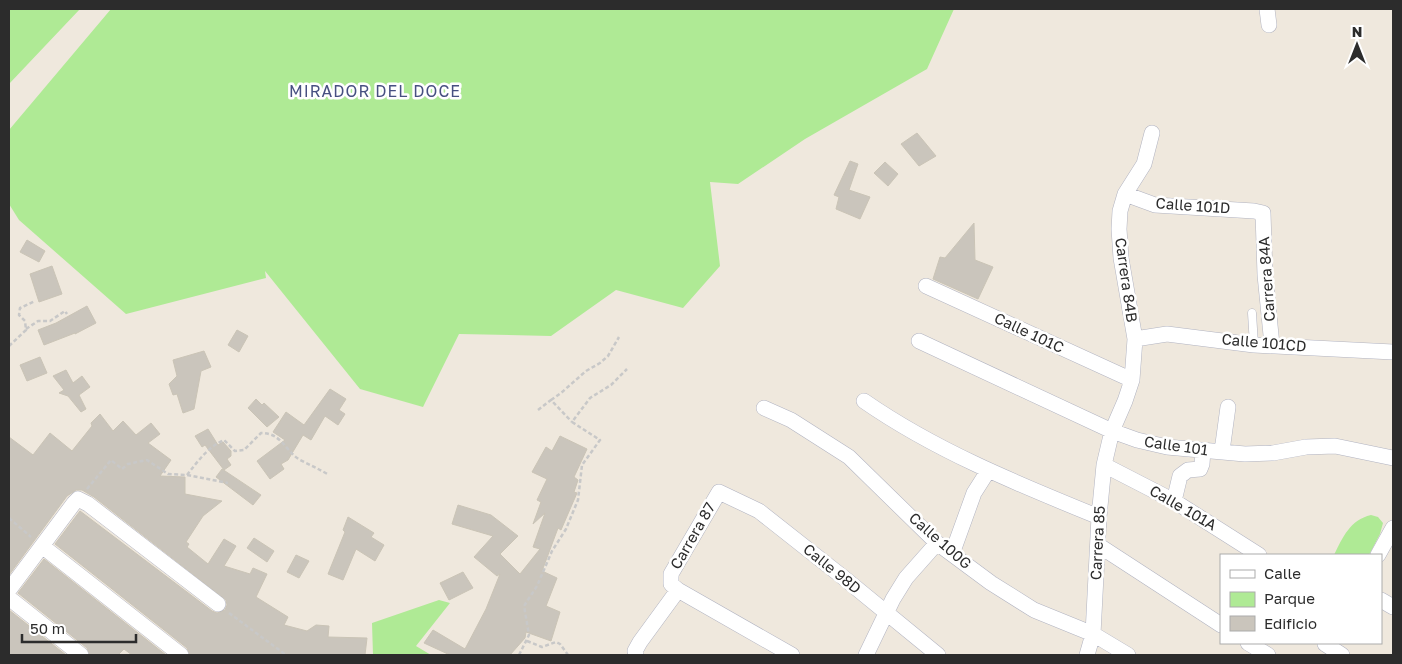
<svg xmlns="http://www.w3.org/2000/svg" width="1402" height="664" font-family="'Golos Text',sans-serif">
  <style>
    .green { fill: #afea95 }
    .building { fill: #cac5bc; stroke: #cac4b6 }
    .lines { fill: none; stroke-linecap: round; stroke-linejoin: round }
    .lane-casing { stroke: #b1b3c1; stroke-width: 9 }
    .street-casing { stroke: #b1b3c1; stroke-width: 16 }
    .path { stroke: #c8c8c8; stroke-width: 2.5; stroke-dasharray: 4 2.5; stroke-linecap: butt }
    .lane { stroke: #fff; stroke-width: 8 }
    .street { stroke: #fff; stroke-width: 15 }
    .labels { text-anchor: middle; stroke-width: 5; stroke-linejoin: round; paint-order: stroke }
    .street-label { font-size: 15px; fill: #2c2c2c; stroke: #fff }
    .neighbourhood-label { font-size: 16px; letter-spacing: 1px; fill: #475081; stroke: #fff }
  </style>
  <rect width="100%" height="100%" fill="#efe8dd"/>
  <path class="green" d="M9 9H80L9 84Z
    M111 9H954L927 69 805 139 738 184 710 182 720 266 683 308 616 290 551 336 459 334 423 407 360 389 265 271 266 278 126 314 19 220 9 204V130Z
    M1371 515 1378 517 1383 523 1380 534 1369 555H1334C1343 537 1350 520 1371 515Z
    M439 600 450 603 416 646 431 655H373L372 623Z"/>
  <path class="building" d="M917 133 936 156 919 166 901 144Z
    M850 161 858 164 849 190 870 197 860 219 836 209 839 197 834 195Z
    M885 162 898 174 888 186 874 173Z
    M974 223 975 260 993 267 978 299 933 279 940 257 945 258Z
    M27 240 45 251 39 262 20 252Z
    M52 266 62 294 39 302 30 274Z
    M87 306 96 323 75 334V333L44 345 38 330 56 323Z
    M237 330 248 336 239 352 228 345Z
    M204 351 211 367 201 371 194 409 183 413 177 394 173 395 169 384 177 376 173 360Z
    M40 357 47 373 27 381 20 365Z
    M66 370 73 383 82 376 90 387 79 395 86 409 81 412 68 396 59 393 64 390 53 376Z
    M330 389 346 399 339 410 345 414 338 425 325 416 311 440 303 435 288 460 281 464 284 469 270 479 257 461 285 440 273 432 286 412 304 425Z
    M256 399 262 405 264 403 279 417 267 427 248 408Z
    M100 414 113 431 123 421 136 435 151 423 160 434 148 443 171 460 160 476 185 477V494L222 501 203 516 186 542 189 544 187 547 208 564 224 539 236 546 224 566 250 574 253 568 267 574 256 597 288 617 284 625 307 631 316 625 329 626 328 637 367 638 365 655H190L187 648 55 544 80 511 212 611 217 613 225 610 227 605 226 600 94 497 82 490H76L67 496 9 575V437L33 455 50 433 72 451 92 426 91 423Z
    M208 429 218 445 223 442 231 451V456L227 459 231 465 224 470 205 445 202 447 195 436Z
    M560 436 587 449 574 477 578 480 574 492 577 493 561 530 558 528 542 571 557 578 546 606 560 612 551 641 526 632 525 638 510 655H450L424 643 433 630 465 649 486 609 500 574 497 576 474 557 493 536 452 524 458 505 491 515 518 536 500 554 520 574 540 549 533 547 545 513 533 524 541 502 537 500 547 479 532 472 546 447 552 451Z
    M222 469 261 495 253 505 216 477Z
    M348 517 374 533 371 537 384 545 375 561 356 549 343 580 328 574 345 532 343 530Z
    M254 538 274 551 267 562 247 548Z
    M296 555 309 561 299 578 287 572Z
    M44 559 166 655H132L124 649 118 655H90L87 648 18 593Z
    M463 572 473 588 449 600 440 583Z
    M9 610 66 655H9Z"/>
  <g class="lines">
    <defs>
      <path id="lane" d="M1252 313 1254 345"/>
      <path id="street" d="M1267 9 1269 25
        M1125 194 1155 205 1254 211 1263 213 1265 275 1272 345
        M926 286 1132 380
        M1135 339 1167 334 1254 345 1393 352
        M919 341 1112 431 1137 440 1167 447 1245 454 1273 453 1306 447 1335 446 1393 458
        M864 401C936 451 1018 484 1099 517
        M764 408 791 420 849 457 937 543 991 583 1034 610 1093 634 1128 655
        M1222 451 1228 407
        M1104 465 1174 501 1259 555
        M1174 501 1180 476 1188 470 1200 469 1202 464 1203 450
        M1098 545 1221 625
        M42 546 181 655
        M952 554 974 493 988 471
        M1378 555 1393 528
        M9 590 74 503 78 499 88 504 218 604
        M678 590 792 655
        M9 598 81 655
        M1381 600 1393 607
        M1248 643 1268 655
        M1325 644 1342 655
        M636 655 635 651 640 642 678 590 671 584V574L719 492 759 511 844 578 938 655
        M866 655 893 599 906 578 937 543
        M1087 655 1093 634 1099 517 1104 465 1112 431 1125 401 1132 380 1135 339 1121 258 1119 229 1120 211 1125 194 1144 164 1152 133"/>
    </defs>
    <use href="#lane" class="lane-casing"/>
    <use href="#street" class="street-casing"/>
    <path class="path" d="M26 329 38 321H50L65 311 67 314
      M9 346 26 330 25 321 19 315 20 308 35 301
      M551 400 561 393 586 371 600 363 608 356 619 337
      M538 410 551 400 572 422
      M187 475C198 461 208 447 224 440L235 451 244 450 261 433C282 433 285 451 300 460 310 465 319 469 329 475
      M87 489 111 460 122 469 128 464 147 460 168 474 187 475 228 483
      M9 518 31 537
      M229 613 286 655
      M527 641 542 647 556 642 560 644 568 655
      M519 655 529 635 524 606 537 586 552 551 566 529 578 500 582 465 600 440 572 422 590 398 611 385 627 369"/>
    <use href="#lane" class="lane"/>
    <use href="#street" class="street"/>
  </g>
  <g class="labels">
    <g class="street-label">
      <text transform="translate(1193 206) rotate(4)" y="5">Calle 101D</text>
      <text transform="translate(1267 279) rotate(-94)" y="5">Carrera 84A</text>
      <text transform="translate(1126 280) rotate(82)" y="5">Carrera 84B</text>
      <text transform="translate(1029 333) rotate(25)" y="5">Calle 101C</text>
      <text transform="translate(1264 343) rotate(5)" y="5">Calle 101CD</text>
      <text transform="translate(1176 446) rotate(8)" y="5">Calle 101</text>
      <text transform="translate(1183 508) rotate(30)" y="5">Calle 101A</text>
      <text transform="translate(693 536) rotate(-60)" y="5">Carrera 87</text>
      <text transform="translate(940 541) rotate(41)" y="5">Calle 100G</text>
      <text transform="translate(1098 543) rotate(-87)" y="5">Carrera 85</text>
      <text transform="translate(832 569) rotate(39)" y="5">Calle 98D</text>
    </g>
    <g class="neighbourhood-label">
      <text x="375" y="97">MIRADOR DEL DOCE</text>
    </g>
  </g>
  <rect width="1402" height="664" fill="none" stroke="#2c2c2c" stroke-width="20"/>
  <rect x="1220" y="554" width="162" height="90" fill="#ffffff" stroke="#ababab"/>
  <rect x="1230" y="570" width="25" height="8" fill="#ffffff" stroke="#ababab"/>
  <text x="1264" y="579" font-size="15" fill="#2c2c2c">Calle</text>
  <rect x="1230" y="592" width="25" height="15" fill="#afea95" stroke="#ababab"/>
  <text x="1264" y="604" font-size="15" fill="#2c2c2c">Parque</text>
  <rect x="1230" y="616" width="25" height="15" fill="#cac5bc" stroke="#ababab"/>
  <text x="1264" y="629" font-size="15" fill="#2c2c2c">Edificio</text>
  <g transform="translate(1357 45)" stroke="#ffffff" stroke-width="4" paint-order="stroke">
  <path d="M0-4L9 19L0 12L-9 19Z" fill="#2c2c2c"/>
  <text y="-8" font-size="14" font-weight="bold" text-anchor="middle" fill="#2c2c2c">N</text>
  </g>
  <path d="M22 634v8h114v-8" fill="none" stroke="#2c2c2c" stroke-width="2.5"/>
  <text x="30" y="634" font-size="15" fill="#2c2c2c" stroke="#ffffff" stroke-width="4" paint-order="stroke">50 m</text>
</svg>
